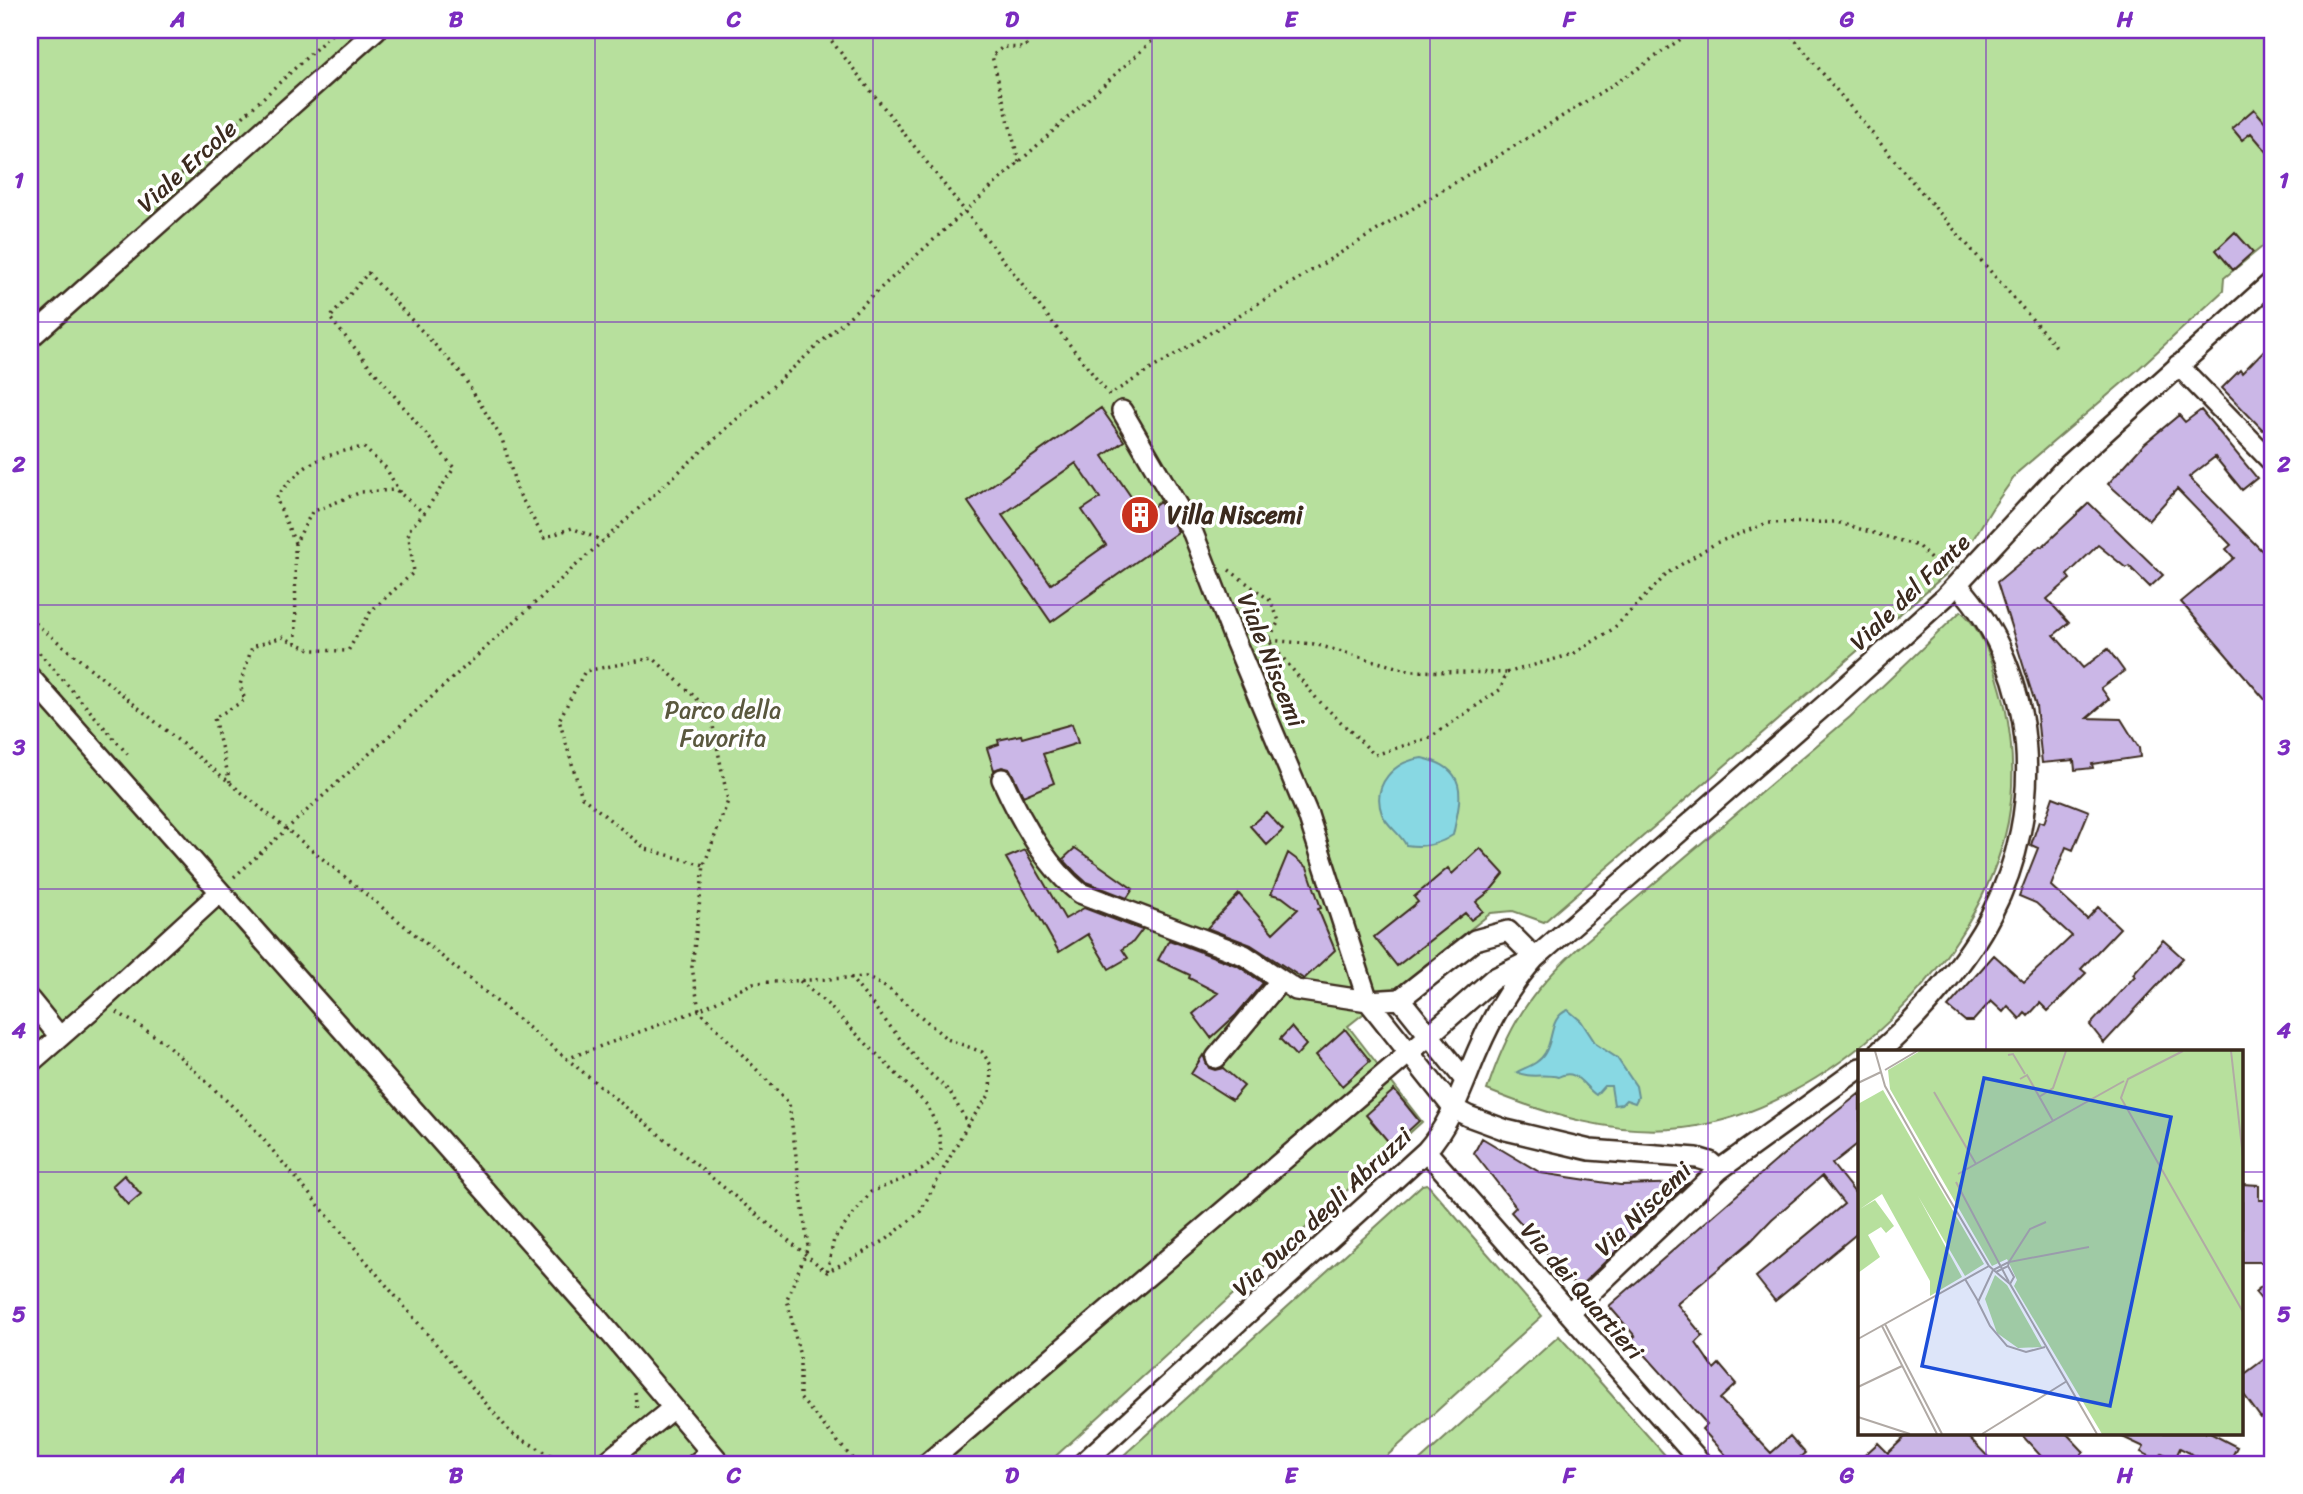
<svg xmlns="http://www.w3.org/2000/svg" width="2303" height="1494" font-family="Sriracha,sans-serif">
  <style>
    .green { fill: #b7e09d; stroke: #79855e; stroke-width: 2 }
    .water { fill: #88d8e3; stroke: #699294; stroke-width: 2 }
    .building { fill: #cbb7e7; stroke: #3b2a1e; stroke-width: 2; fill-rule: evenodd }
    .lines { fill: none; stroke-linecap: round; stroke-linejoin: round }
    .minor-casing { stroke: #3b2a1e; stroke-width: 24 }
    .path { stroke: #3b2a1e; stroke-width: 3.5; stroke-dasharray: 2 5; stroke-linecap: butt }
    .minor { stroke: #fff; stroke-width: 19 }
    .grid { fill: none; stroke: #7b2cbf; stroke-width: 2; stroke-opacity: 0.55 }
    .labels { text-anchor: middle; stroke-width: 7; stroke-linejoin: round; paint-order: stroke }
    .street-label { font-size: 24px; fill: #3b2a1e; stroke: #fff }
    .poi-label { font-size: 24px; font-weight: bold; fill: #3b2a1e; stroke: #fff; text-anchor: start }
    .park-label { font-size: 24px; fill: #5a583e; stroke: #fff }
    .inset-road { fill: none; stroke: #b1aaa5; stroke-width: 2 }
    .view { fill: #1d4ed8; fill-opacity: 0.15; stroke: #1d4ed8; stroke-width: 3.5 }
    .inset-edge { fill: none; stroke: #3b2a1e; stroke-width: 3.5 }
    .neatline { fill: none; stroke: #7b2cbf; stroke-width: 2.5 }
    .grid-label { font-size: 23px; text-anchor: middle; font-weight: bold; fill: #7b2cbf }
  </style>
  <rect width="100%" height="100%" fill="#fff"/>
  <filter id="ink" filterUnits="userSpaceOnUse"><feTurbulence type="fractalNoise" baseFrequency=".0143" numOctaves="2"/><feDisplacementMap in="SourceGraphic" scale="14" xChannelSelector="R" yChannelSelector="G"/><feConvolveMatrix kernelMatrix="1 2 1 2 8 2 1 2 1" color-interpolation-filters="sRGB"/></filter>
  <g filter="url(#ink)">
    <path class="green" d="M30 30H2273V238L2224 278 2223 291 2135 372 2018 472 1993 507 1967 549 1945 575 1544 922 1513 911 1491 913 1348 1026 1422 1122 1047 1464H30Z
      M1961 611C1986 633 1997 674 2005 706 2013 744 2015 783 2008 822 1980 962 1827 1111 1683 1128 1615 1136 1549 1115 1487 1090 1508 1027 1529 993 1578 948L1850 717Z
      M1427 1184 1542 1316 1378 1464H1114L1422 1185Z
      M1559 1336 1673 1464H1416Z"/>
    <path class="water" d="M1422 758C1470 768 1461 798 1453 835 1438 845 1424 848 1406 845 1400 833 1387 826 1382 814 1371 784 1395 761 1422 758Z
      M1568 1010 1581 1021 1596 1044 1617 1058 1636 1086 1638 1097 1635 1103 1626 1100 1622 1104 1614 1105 1611 1086H1604L1596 1095C1583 1086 1576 1067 1558 1077 1545 1073 1528 1079 1517 1072 1526 1067 1539 1064 1545 1053 1554 1039 1549 1017 1568 1010Z"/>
    <path class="building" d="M2254 109 2273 131V159L2251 133 2242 140 2232 128Z
      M2235 232 2253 252 2233 270 2216 250Z
      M2273 341V420L2263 430 2222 388 2240 370 2242 373Z
      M1101 408 1124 441 1103 456 1143 514 1160 502 1178 532 1051 622 968 502ZM1076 463 1100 498 1082 510 1106 545 1051 584 1002 515Z
      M2201 410 2257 478 2242 490 2215 457 2189 477 2273 562V709L2181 602 2234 558 2226 549 2231 545 2177 489 2149 520 2108 484 2144 444 2179 415 2185 422Z
      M2089 503 2163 575 2150 587 2129 566 2126 568 2098 545 2067 575 2070 579 2047 599 2069 623 2054 635 2083 668 2108 649 2124 671 2101 688 2109 699 2087 718 2121 719 2139 748 2140 757 2092 764 2093 768 2075 770 2074 760 2042 763 2036 706 1997 582 2040 546 2042 547Z
      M1072 724 1078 743 1043 754 1054 783 1023 796 1010 769 1002 767 994 770 987 748 999 744 998 740 1021 735 1022 738Z
      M2053 797 2089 811 2073 850 2066 847 2051 886 2087 919 2098 907 2120 928 2081 969 2086 973 2048 1011 2040 1003 2028 1016 2025 1013 2020 1019 2008 1006 2003 1012 1991 1001 1973 1021H1965L1948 1007 1994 955 2024 982 2072 936 2036 903 2019 896 2038 848 2031 845 2039 821 2044 823Z
      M1266 812 1283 830 1267 845 1250 826Z
      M1075 848 1133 889 1127 898 1086 882 1076 873 1063 859Z
      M1480 848 1504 874 1490 891 1476 902 1483 911 1471 920 1465 913 1397 966 1374 937 1418 902 1414 897 1448 868 1452 874Z
      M1025 850 1065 919 1084 908 1142 930 1133 942 1122 949 1128 958 1109 969 1088 934 1059 952 1006 858Z
      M1288 853 1307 867 1321 908 1318 909 1335 950 1304 979 1251 945 1207 928 1239 894 1273 933 1298 909 1282 897 1271 894Z
      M1169 940 1238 966 1263 983 1236 1015 1211 1038 1193 1014 1218 993 1189 978 1190 975 1158 960Z
      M2163 940 2183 958 2104 1043 2090 1025 2135 976 2133 974Z
      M1291 1027 1306 1045 1296 1056 1280 1039Z
      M1345 1029 1370 1061 1342 1086 1316 1055Z
      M1203 1055 1209 1068 1215 1070 1223 1068 1244 1086 1232 1100 1191 1074Z
      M1394 1090 1419 1121 1392 1146 1366 1115Z
      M1860 1093V1142L1832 1164 1856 1194 1860 1191V1231L1775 1301 1756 1277 1844 1204 1822 1176 1772 1219 1750 1242 1677 1304 1703 1336 1696 1343 1714 1369 1719 1364 1736 1384 1720 1399 1771 1453 1790 1436 1805 1453 1792 1464H1734L1702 1429 1707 1424 1631 1339 1635 1336 1609 1306 1792 1147Z
      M1482 1138 1541 1173 1620 1185 1687 1183 1578 1288 1511 1212 1516 1207 1474 1153Z
      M124 1175 141 1194 128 1205 112 1186Z
      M2242 1184 2259 1185V1200H2269V1262H2242Z
      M2273 1277V1314L2255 1292Z
      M2266 1358 2273 1368V1409L2261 1418 2242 1392V1376Z
      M1909 1433H1965L1995 1464H1855L1878 1443 1888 1453Z
      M2020 1433H2066L2084 1452 2070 1464H2048Z
      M2114 1433H2210L2237 1447 2228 1464H2211L2180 1448 2175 1459 2162 1453 2159 1461 2141 1452 2144 1447Z"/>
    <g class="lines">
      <defs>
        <path id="minor" d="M30 338 376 30
          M2178 365 2273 463
          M1122 411 1193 533 1233 636 1308 815 1368 1001 1400 999
          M30 677 594 1314 721 1464
          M1002 779C1020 819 1045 866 1080 893L1244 955 1296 990 1368 1001 1453 1108 1468 1116 1506 1130 1590 1150 1697 1158 1710 1162 1719 1170 1860 1068
          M30 1000 60 1037
          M1880 1051C1919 1018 1968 960 1991 915 2046 810 2039 674 1958 585
          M1216 1058 1281 980
          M30 1063 100 1002 219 893
          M1426 1151 1702 1464
          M1569 1313 1719 1170
          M604 1464 673 1408
          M696 1464 710 1452
          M927 1464 1409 1053 1493 979 1535 958 1508 931 1475 940 1400 999 1465 1080
          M1082 1464 1426 1151C1452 1122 1463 1084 1478 1050 1493 1015 1510 986 1535 958L1833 698 1945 597 2065 468 2273 281"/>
      </defs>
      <use href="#minor" class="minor-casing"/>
      <path class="path" d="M823 30 1110 396
        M1787 30 1904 172 2059 350
        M1019 162 992 56 1003 47 1024 48 1038 30
        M161 193 336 30
        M1114 392 1521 142 1633 72 1694 30
        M295 543 276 498C304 462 319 456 363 447L386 468 400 493
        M1229 570 1271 601 1279 621 1268 640 1314 644 1410 671 1506 673
        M30 619 827 1272 886 1240 920 1212 968 1124 990 1094 991 1065 982 1052 947 1039 889 989 866 977 753 983 699 1010 692 967 704 865 728 801 710 711 653 658 585 671 559 720 582 797 646 849 704 865
        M30 642 130 757
        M296 643 295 544 312 512 361 492 396 490 424 513
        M1258 643 1268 640 1317 699 1375 755 1431 737 1501 689 1506 673 1573 654 1613 629 1669 572 1716 543 1767 523 1836 522 1918 546 1942 571
        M230 782 214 718 245 700 240 685 252 647 282 637 312 650 348 651 371 611 414 572 408 531 424 513 454 468 330 318 368 273 461 373 502 439 518 492 544 538 572 528 603 541
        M234 877 1164 30
        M850 977 923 1067 950 1092 968 1124
        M800 981 827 1004 927 1105 939 1131 941 1151 929 1165 915 1174 871 1192 834 1239 827 1272
        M117 1012 163 1041 246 1119 511 1433 554 1457H586
        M566 1059 699 1010 789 1103 808 1247 787 1299 800 1357V1398L857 1464
        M635 1392 637 1412"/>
      <use href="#minor" class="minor"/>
    </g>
  </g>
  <path class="grid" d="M317 30V1464M595 30V1464M873 30V1464M1152 30V1464M1430 30V1464M1708 30V1464M1986 30V1051M30 322H2273M30 605H2273M30 889H2273M30 1172H1860M2242 1172H2273M1986 1433V1464"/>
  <defs>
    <symbol id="building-disc" viewBox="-11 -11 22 22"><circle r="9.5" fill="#c8321e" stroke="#fff"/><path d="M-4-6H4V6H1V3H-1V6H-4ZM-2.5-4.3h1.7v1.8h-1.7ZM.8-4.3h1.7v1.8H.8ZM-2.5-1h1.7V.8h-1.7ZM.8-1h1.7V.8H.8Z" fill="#fff"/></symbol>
  </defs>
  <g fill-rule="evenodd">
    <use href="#building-disc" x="1118" y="493" width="44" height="44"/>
  </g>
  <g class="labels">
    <g class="street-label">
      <text transform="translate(187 166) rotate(-42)" y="8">Viale Ercole</text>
      <text transform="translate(1910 592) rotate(-44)" y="8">Viale del Fante</text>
      <text transform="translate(1271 660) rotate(68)" y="8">Viale Niscemi</text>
      <text transform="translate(1643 1209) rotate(-44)" y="8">Via Niscemi</text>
      <text transform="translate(1322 1212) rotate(-43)" y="8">Via Duca degli Abruzzi</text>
      <text transform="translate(1582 1291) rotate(49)" y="8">Via dei Quartieri</text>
    </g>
    <g class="poi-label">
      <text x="1167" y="523">Villa Niscemi</text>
    </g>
    <g class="park-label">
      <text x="723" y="718">Parco della<tspan x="723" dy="28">Favorita</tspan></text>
    </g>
  </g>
  <g transform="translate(1858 1050)">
    <rect width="385" height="385" fill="#fff"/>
    <path d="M62 1H385V384H244L156 236 159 230 149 209 134 216 32 39 30 20ZM25 40 126 214 107 226 60 146 104 227 72 246V231L24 144 2 159 17 150 36 176 28 183 23 177 10 185 22 207 0 223V54ZM137 225 149 235 184 297 160 298 139 283 127 249Z" fill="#b7e09d"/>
    <path class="inset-road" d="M17 1 27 36 80 130 131 216 152 234 239 384M325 1 270 29 263 48 385 262M373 1 385 107M150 5 155 4 167 24M27 20 59 1M162 29 169 25 195 71M0 33 23 22M76 42 118 114M181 47 195 38 208 1M100 124 266 31M98 132 151 232M150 216 151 212 231 197M138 222 150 216 156 227 152 234M107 229 120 251M27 274 84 384M24 276 79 384M0 289 131 216M187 297 168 302 149 296 132 276 120 252 135 220 151 212 172 179 188 172M0 337 44 316M0 367 52 384M124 384 209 331"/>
    <path class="view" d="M126 28 313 67 252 356 64 316Z"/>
    <rect width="385" height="385" class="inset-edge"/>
  </g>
  <rect width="2303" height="1494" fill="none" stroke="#fff" stroke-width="77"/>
  <rect x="38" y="38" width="2226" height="1418" class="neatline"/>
  <g class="grid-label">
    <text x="178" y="27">A</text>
    <text x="456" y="27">B</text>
    <text x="734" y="27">C</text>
    <text x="1012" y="27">D</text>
    <text x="1291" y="27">E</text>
    <text x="1569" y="27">F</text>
    <text x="1847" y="27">G</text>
    <text x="2125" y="27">H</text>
    <text x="19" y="188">1</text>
    <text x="2284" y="188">1</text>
    <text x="19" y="472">2</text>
    <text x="2284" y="472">2</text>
    <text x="19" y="755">3</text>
    <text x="2284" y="755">3</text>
    <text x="19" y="1038">4</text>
    <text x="2284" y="1038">4</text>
    <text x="19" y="1322">5</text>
    <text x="2284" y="1322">5</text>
    <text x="178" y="1483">A</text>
    <text x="456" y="1483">B</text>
    <text x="734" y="1483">C</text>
    <text x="1012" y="1483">D</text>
    <text x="1291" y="1483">E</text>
    <text x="1569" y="1483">F</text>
    <text x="1847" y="1483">G</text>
    <text x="2125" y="1483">H</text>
  </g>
</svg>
